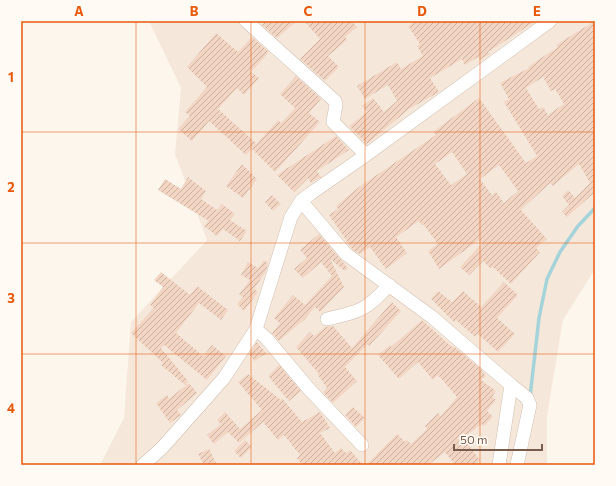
<svg xmlns="http://www.w3.org/2000/svg" width="616" height="486" font-family="Commissioner,sans-serif">
  <style>
    .residential { fill: #f5e8da }
    .lines { fill: none; stroke-linecap: round; stroke-linejoin: round }
    .stream { stroke: #a5d3da; stroke-width: 3.5 }
    .building { fill: url(#building-hatch); fill-rule: evenodd }
    .street-casing { stroke: #d1beb0; stroke-width: 14 }
    .street { stroke: #fff; stroke-width: 13 }
    .grid { fill: none; stroke: #e8590c; stroke-width: 1; stroke-opacity: 0.55 }
    .neatline { fill: none; stroke: #e8590c; stroke-width: 1.5 }
    .grid-label { font-size: 13px; text-anchor: middle; font-weight: bold; fill: #e8590c }
  </style>
  <defs>
    <pattern id="building-hatch" width="6" height="6" patternUnits="userSpaceOnUse"><rect width="6" height="6" fill="#f3d5c3"/><path d="M-1 1l2-2M0 6l6-6M5 7l2-2" fill="none" stroke="#cab0a1"/></pattern>
  </defs>
  <rect width="100%" height="100%" fill="#fdf6ec"/>
  <path class="residential" d="M149 21H595V269L563 320 547 416V465H100L124 418 131 322 207 240 175 154 181 88Z"/>
  <g class="lines">
    <path class="stream" d="M530 397 539 318 547 279 560 252 578 226 595 208"/>
  </g>
  <path class="building" d="M266 21H297L277 38 262 25Z
    M304 21H352L357 27 345 37 347 40 328 56 339 67 325 81 300 59 320 39Z
    M416 21H536L488 52 490 54 480 60 478 57 465 65 462 59 430 78 439 92 409 109 367 144 349 126 367 112 362 106 373 98 384 112 397 101 388 85 365 99 357 86 397 62 401 69 423 56 417 46 420 44 408 26Z
    M595 21V192L567 217 562 212 569 205 562 196 568 190 575 198 590 183 579 164 553 186 550 183 523 208 521 210 547 239 536 248 540 252 511 284 493 267 491 269 483 261 469 275 460 267 482 244 479 240 439 269 428 251 438 244 423 224 421 225 419 221 396 237 407 253 386 269 370 247 360 254 353 250 329 215 338 209 336 206 359 187 436 135 433 132 479 98 526 163 537 156 504 102 509 99 500 83 529 68 528 67 538 60 558 47 556 45ZM543 77 551 91 555 89 564 104 548 115 543 107 539 109 526 88ZM452 152 467 174 451 185 435 164ZM499 165 518 191 504 203 496 192 492 195 480 179Z
    M216 33 238 52 252 37 269 52 251 72 259 78 244 95 237 88 218 109 257 144 246 155 209 121 192 141 178 129 190 116 185 112 207 87 187 67Z
    M296 76 321 99 309 113 320 122 275 172 252 149 278 120 281 123 295 108 280 94Z
    M336 136 349 150 317 171 321 177 311 183 308 178 294 192 277 175Z
    M242 164 257 179 243 198 226 186Z
    M188 177 206 191 201 199 217 210 222 204 235 214 230 220 247 231 240 241 223 229 217 236 204 226 209 221 158 190 165 179 181 189Z
    M272 195 281 204 273 211 265 202Z
    M319 234 348 268 345 271 330 259 344 287 320 312 315 307 305 319 279 341 272 333 280 323 274 318 293 295 305 305 332 276 321 262 303 278 294 269 307 258 300 250Z
    M264 260 268 263 266 271 254 289 258 292 244 311 237 304 243 297 239 294 250 280 241 275 248 262 258 268Z
    M161 272 190 295 197 286 228 310 221 320 199 303 176 333 203 356 212 345 226 356 207 380 164 345 161 348 188 381 185 385 161 365 163 363 131 333 154 308 150 305 163 287 154 280Z
    M504 282 518 295 497 318 515 334 498 352 478 334 475 337 456 320 454 322 431 299 438 291 452 302 463 291 481 307Z
    M392 302 401 311 369 346 368 344 345 367 357 381 333 403 323 392 327 388 318 375 319 374 296 347 310 332 314 336 325 327 333 326 352 348Z
    M422 320 452 347 453 346 481 369 486 376 481 380 496 391 492 397 496 400 487 411 493 417 484 426 482 424 463 438 480 460 475 465H455L445 452 428 465H366L397 434 405 442 407 440 411 444 427 429 425 426 438 413 441 416 457 397 438 375 433 380 418 362 399 379 378 355 390 345 391 347Z
    M257 342 266 353 255 361 249 354Z
    M279 365 301 391 289 401 268 376Z
    M248 374 281 400 282 398 302 422 320 412 330 428 320 433 335 453 341 448 346 453 350 450 363 465H302L297 458 300 455 284 435 278 440 263 422 239 443 228 432 214 444 207 435 221 424 217 420 225 412 240 429 262 410 238 382Z
    M189 383 197 393 177 410 181 415 170 423 156 403 167 395 169 399Z
    M353 407 365 418 356 427 345 415Z
    M245 440 252 447 241 458 234 451Z
    M209 449 217 465H204L198 454Z"/>
  <g class="lines">
    <defs>
      <path id="street" d="M246 21 335 101 336 105 333 122 366 155
        M301 201 346 254 432 317 511 385 499 465
        M327 319C359 312 367 310 389 285
        M511 385 527 398 530 405 517 465
        M362 445 309 389 267 339 256 329 291 217 301 201 310 194 366 155 550 21
        M143 465 162 448 224 378 256 329"/>
    </defs>
    <use href="#street" class="street-casing"/>
    <use href="#street" class="street"/>
  </g>
  <path class="grid" d="M136 21V465M251 21V465M365 21V465M480 21V465M21 132H595M21 243H595M21 354H595"/>
  <rect width="616" height="486" fill="none" stroke="#fffaf3" stroke-width="44"/>
  <path d="M454 444v6h88v-6" fill="none" stroke="#7a5c4d" stroke-width="2"/>
  <text x="460" y="444" font-size="12" fill="#7a5c4d" stroke="#fffaf3" stroke-width="3" paint-order="stroke">50 m</text>
  <rect x="22" y="22" width="572" height="442" class="neatline"/>
  <g class="grid-label">
    <text x="79" y="16">A</text>
    <text x="194" y="16">B</text>
    <text x="308" y="16">C</text>
    <text x="422" y="16">D</text>
    <text x="537" y="16">E</text>
    <text x="11" y="82">1</text>
    <text x="11" y="192">2</text>
    <text x="11" y="303">3</text>
    <text x="11" y="413">4</text>
  </g>
</svg>
